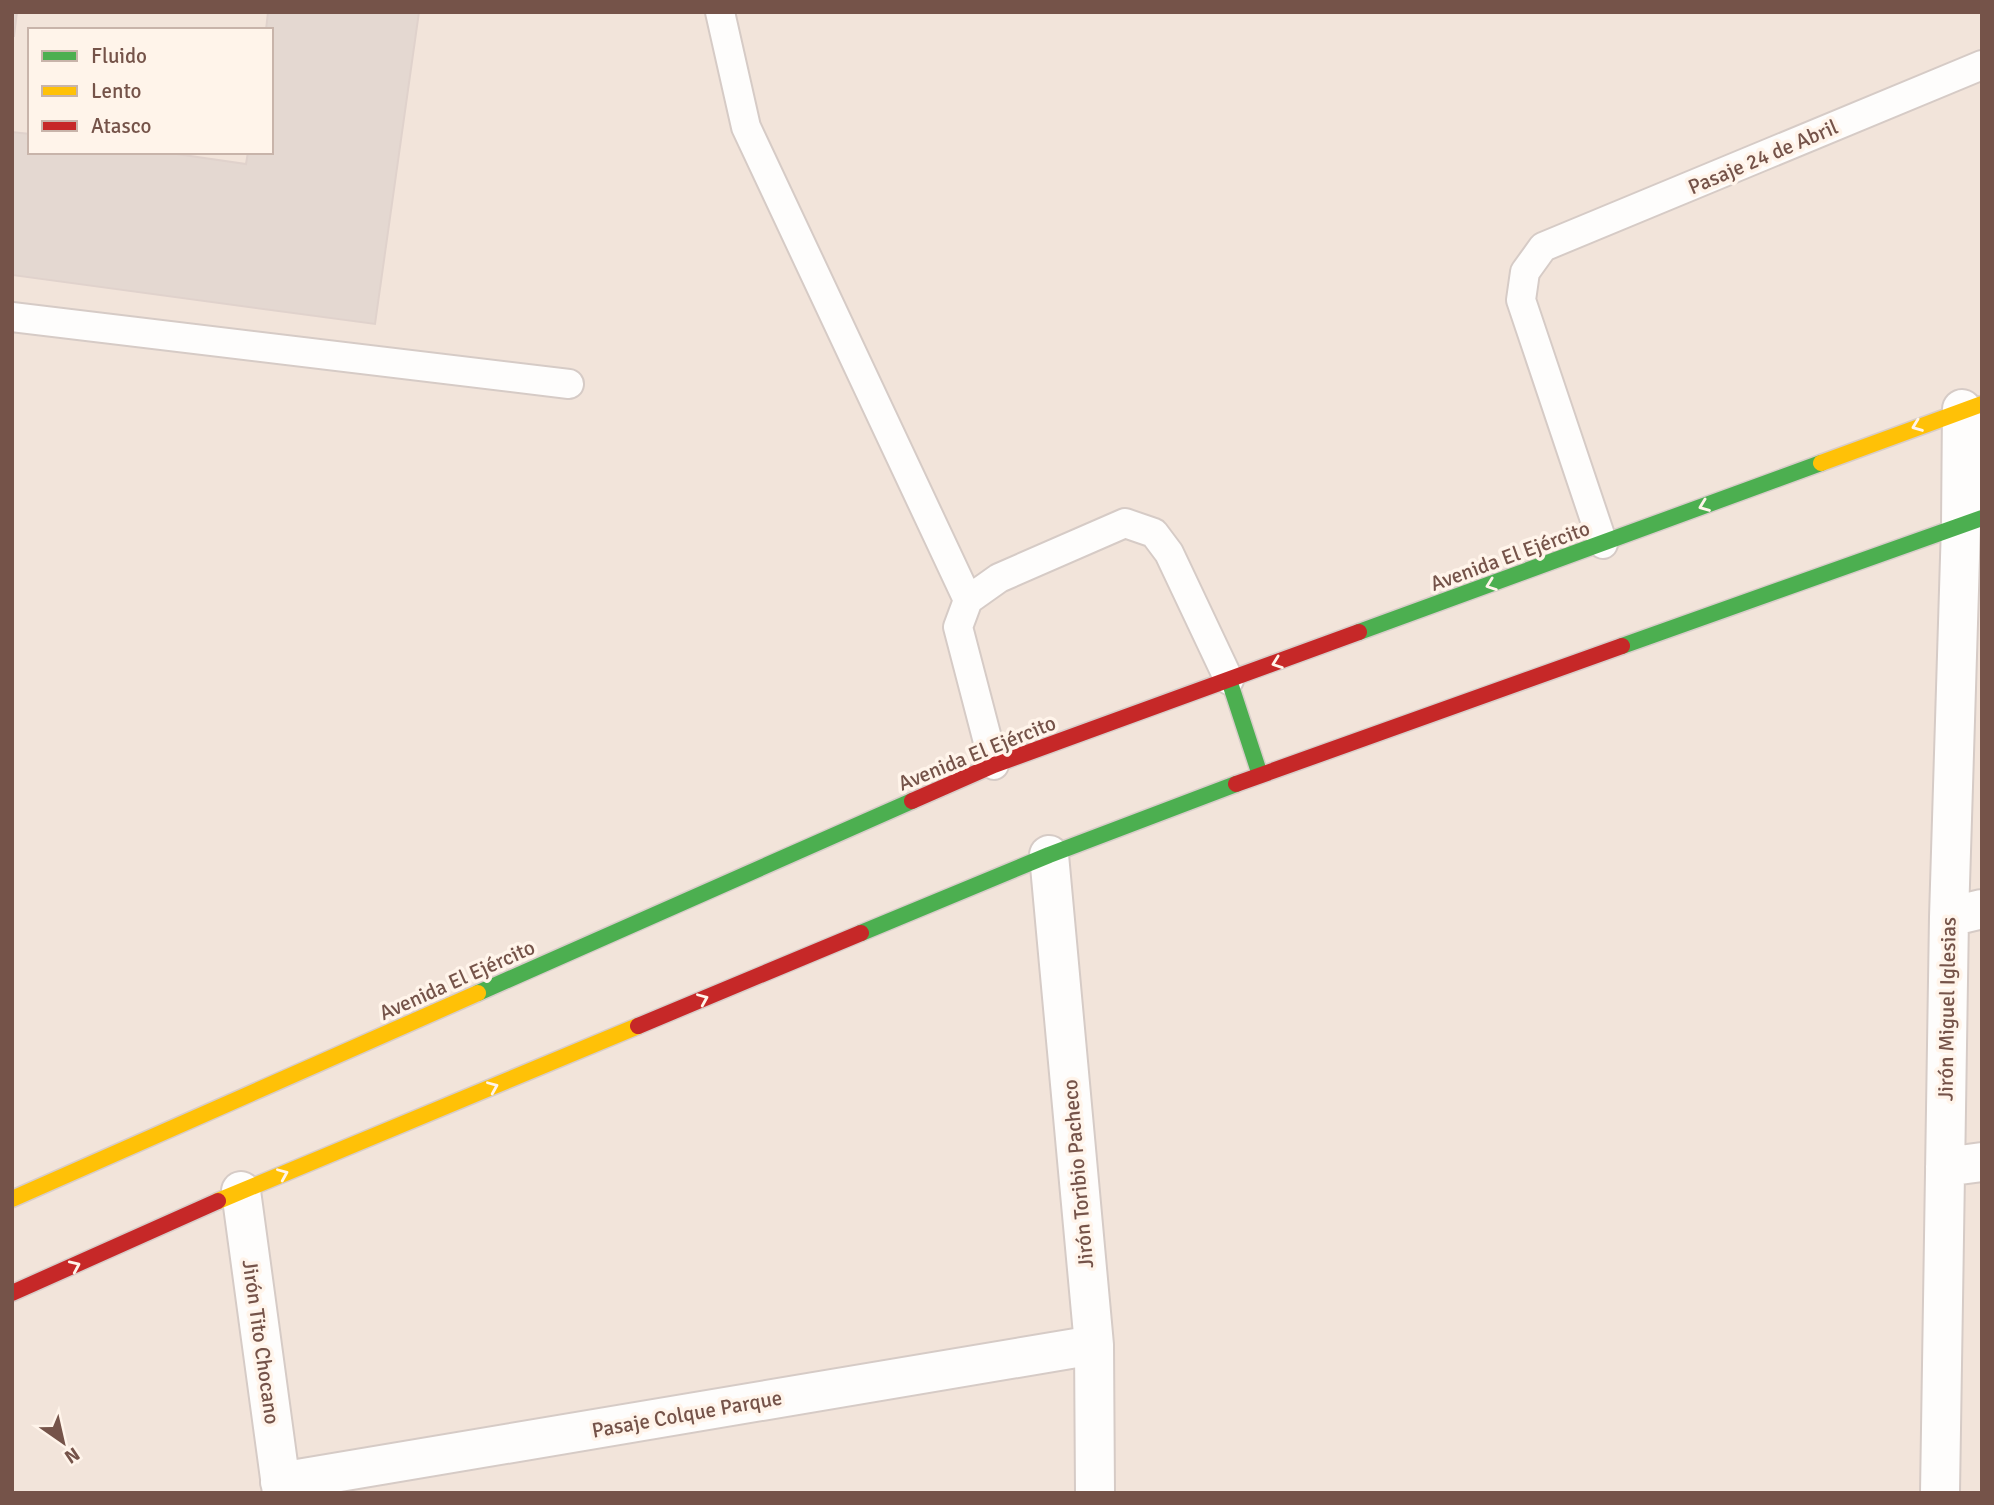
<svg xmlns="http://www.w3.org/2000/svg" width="1994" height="1505" font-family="Signika,sans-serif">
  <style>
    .residential { fill: #f2e4da; fill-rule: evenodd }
    .building { fill: #e4d8d1; stroke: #e0d2cc; stroke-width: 2 }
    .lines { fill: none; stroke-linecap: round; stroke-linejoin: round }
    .lane-casing { stroke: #d6cbc6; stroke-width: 32 }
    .street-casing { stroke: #d6cbc6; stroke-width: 42 }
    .fast-casing { stroke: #d8cdc9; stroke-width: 19 }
    .slow-casing { stroke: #d8cdc9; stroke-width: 19 }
    .jam-casing { stroke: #d8cdc9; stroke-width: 19 }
    .lane { stroke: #fefdfc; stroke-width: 28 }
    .street { stroke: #fefdfc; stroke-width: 38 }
    .fast { stroke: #4caf50; stroke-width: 16 }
    .slow { stroke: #ffc107; stroke-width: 16 }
    .jam { stroke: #c62828; stroke-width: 16 }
    .oneway { stroke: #fff4ea }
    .labels { text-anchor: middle; stroke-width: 7; stroke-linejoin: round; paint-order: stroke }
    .street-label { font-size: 21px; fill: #755349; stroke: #fff4ea }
  </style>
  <rect width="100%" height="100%" fill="#f7f0ea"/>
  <path class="residential" d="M12 12H1982V1493H12ZM30 30H271V152H30Z"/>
  <path class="building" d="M12 12H17L14 36H12Z
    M268 12H419L375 324 12 275V132L30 134V152H163L246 164 248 152H271V30H266Z"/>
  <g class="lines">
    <defs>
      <path id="lane" d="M720 12 746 127 968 600
        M12 317 569 384
        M1603 544 1521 300 1525 272 1543 247 1982 65
        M994 765 958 627 968 600 999 578 1125 523 1154 533 1169 553 1229 680"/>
      <path id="street" d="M1049 855 1094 1345 1095 1493
        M1949 917 1982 909
        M1945 1167 1982 1162
        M241 1191 282 1493
        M280 1482 1094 1345
        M1940 1493 1949 917 1961 525 1962 409"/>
      <path id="fast" d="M1359 632 1821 463
        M1622 646 1982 518
        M1229 680 1260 775
        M861 933 1049 855 1236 784
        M478 993 912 801"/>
      <path id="slow" d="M1821 463 1982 404
        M12 1199 478 993
        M218 1201 638 1026"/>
      <path id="jam" d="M1236 784 1622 646
        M912 801 994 765 1359 632
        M638 1026 861 933
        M12 1293 218 1201"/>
    </defs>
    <use href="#lane" class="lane-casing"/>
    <use href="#street" class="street-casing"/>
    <use href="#fast" class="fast-casing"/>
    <use href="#slow" class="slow-casing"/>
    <use href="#jam" class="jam-casing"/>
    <use href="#lane" class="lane"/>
    <use href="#street" class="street"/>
    <use href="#fast" class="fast"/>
    <use href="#slow" class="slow"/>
    <use href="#jam" class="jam"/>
  </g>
  <defs><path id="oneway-chevron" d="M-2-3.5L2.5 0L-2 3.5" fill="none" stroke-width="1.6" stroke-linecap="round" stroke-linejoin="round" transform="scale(1.75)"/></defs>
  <g class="oneway">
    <use href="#oneway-chevron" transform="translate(1917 426) rotate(159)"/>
    <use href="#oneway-chevron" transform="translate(1704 506) rotate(159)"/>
    <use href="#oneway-chevron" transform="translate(1491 585) rotate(160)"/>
    <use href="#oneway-chevron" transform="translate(1277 663) rotate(160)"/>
    <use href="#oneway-chevron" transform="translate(703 999) rotate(-23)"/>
    <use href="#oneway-chevron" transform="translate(493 1087) rotate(-23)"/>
    <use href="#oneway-chevron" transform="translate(283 1174) rotate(-23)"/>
    <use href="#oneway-chevron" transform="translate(75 1266) rotate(-24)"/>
  </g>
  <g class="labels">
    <g class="street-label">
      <text transform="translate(1763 157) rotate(-23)" y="7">Pasaje 24 de Abril</text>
      <text transform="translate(1510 556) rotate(-20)" y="7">Avenida El Ejército</text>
      <text transform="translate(977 753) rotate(-22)" y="7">Avenida El Ejército</text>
      <text transform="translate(457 980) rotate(-24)" y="7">Avenida El Ejército</text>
      <text transform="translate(1947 1009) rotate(-89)" y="7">Jirón Miguel Iglesias</text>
      <text transform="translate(1078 1174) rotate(-95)" y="7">Jirón Toribio Pacheco</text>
      <text transform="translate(261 1342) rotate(82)" y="7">Jirón Tito Chocano</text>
      <text transform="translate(687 1414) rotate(-10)" y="7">Pasaje Colque Parque</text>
    </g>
  </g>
  <rect width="1994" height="1505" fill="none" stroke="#755349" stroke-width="28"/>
  <rect x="28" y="28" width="245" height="126" fill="#fff4ea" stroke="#c8b4aa" stroke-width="2"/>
  <rect x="42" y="51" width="35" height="10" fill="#4caf50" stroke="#c8b4aa" stroke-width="2"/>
  <text x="91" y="63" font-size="21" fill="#755349">Fluido</text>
  <rect x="42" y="86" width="35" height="10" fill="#ffc107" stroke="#c8b4aa" stroke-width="2"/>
  <text x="91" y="98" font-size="21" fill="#755349">Lento</text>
  <rect x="42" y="121" width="35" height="10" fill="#c62828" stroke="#c8b4aa" stroke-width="2"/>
  <text x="91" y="133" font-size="21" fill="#755349">Atasco</text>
  <g transform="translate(63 1442) rotate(146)" stroke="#fff4ea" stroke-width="5" paint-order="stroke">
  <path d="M0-5L12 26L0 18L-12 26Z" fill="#755349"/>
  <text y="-10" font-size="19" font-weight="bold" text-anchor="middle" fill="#755349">N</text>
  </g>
</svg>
